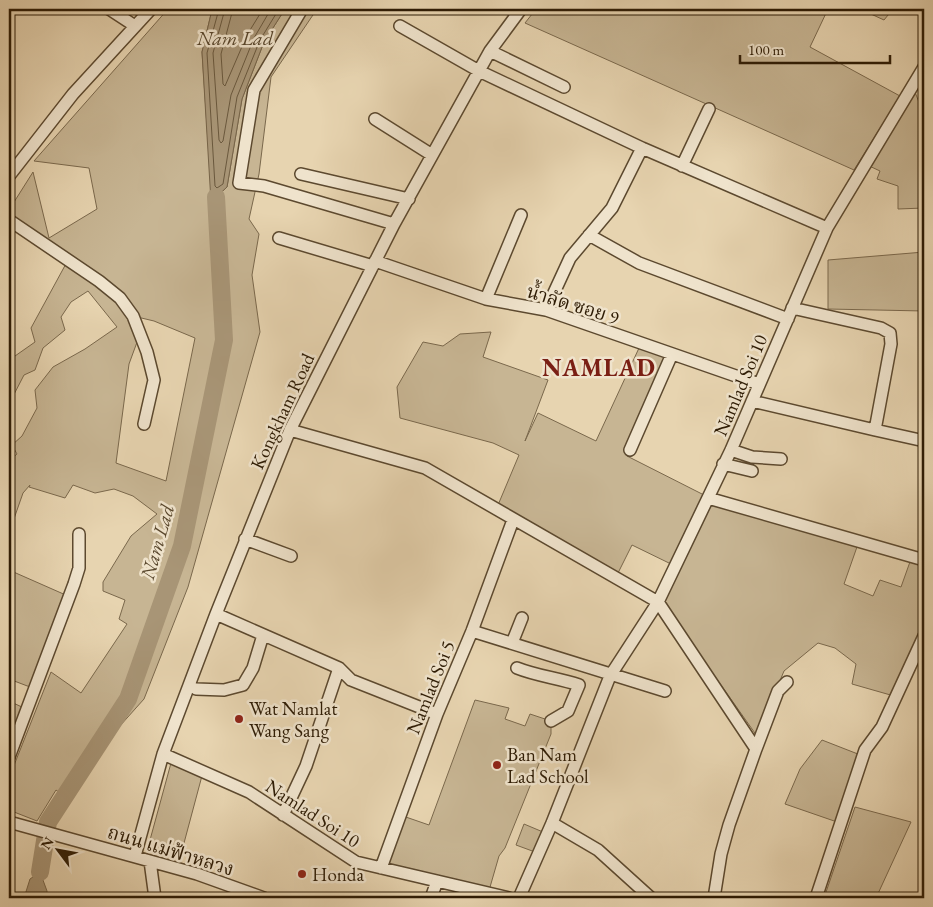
<svg xmlns="http://www.w3.org/2000/svg" width="933" height="907" font-family="'EB Garamond','Noto Serif Thai',serif">
  <style>
    .green { fill: #c7b593; stroke: #7a684c; fill-rule: evenodd }
    .water { fill: #a89576; stroke: #776448 }
    .lines { fill: none; stroke-linecap: round; stroke-linejoin: round }
    .shore { stroke: #6a583d; stroke-width: 1 }
    .river { stroke: #a89576; stroke-width: 18 }
    .minor-casing { stroke: #5c492f; stroke-width: 14 }
    .minor { stroke: #efe3cc; stroke-width: 11 }
    .poi-dot { fill: #8f2418; stroke: #efe3cc; stroke-width: 2 }
    .labels { text-anchor: middle; stroke-width: 5; stroke-linejoin: round; paint-order: stroke }
    .street-label { font-size: 19px; fill: #2d1b04; stroke: #efe3cc }
    .poi-label { font-size: 19px; fill: #2d1b04; stroke: #efe3cc; text-anchor: start }
    .water-label { font-size: 20px; font-style: italic; fill: #58462c; stroke: #efe3cc }
    .district-label { font-size: 24px; font-weight: bold; letter-spacing: 1px; fill: #7a1f14; stroke: #efe3cc }
  </style>
  <rect width="100%" height="100%" fill="#e7d4b0"/>
  <filter id="stains"><feTurbulence type="fractalNoise" baseFrequency=".004" numOctaves="4"/><feColorMatrix values="0 0 0 0 .2 0 0 0 0 .09 0 0 0 0 .02 0 0 0 .5 -.17"/></filter>
  <radialGradient id="worn" r=".72"><stop offset=".6" stop-color="#630" stop-opacity="0"/><stop offset="1" stop-color="#630" stop-opacity=".3"/></radialGradient>
  <path class="green" d="M168 9H215L211 14 202 52 212 201 227 187 242 99 264 42 285 9H317L271 77 259 174 249 219 259 234 252 275 260 332 188 587 144 699 102 746 69 800 56 790 37 821 9 810V778L51 672 81 693 127 624 119 619 125 600 103 591V582L131 536 157 514 133 496 114 489 95 493 73 485 65 498 29 487 30 485 23 493 9 533V461L17 454 12 445 22 436 37 408 35 390 53 367 85 349 117 327 88 291 71 302 61 317 65 330 43 348 35 370 24 375 9 404V353L15 356 35 342 31 328 68 260 9 215V210L33 172 49 238 97 209 89 168 34 161ZM133 316 154 321 195 338 166 481 116 463 129 364 140 334Z
    M536 9H828L810 47 900 96 854 170 525 23Z
    M860 9H893L884 20Z
    M913 87 924 115V208L898 209V186L877 179 880 171 865 164Z
    M924 252V311L828 309V260Z
    M491 332 483 357 548 380 525 441 538 413 596 441 639 348 670 358 627 456 704 495 671 564 632 545 618 573 498 505 519 455 493 443 400 418 397 387 423 342 443 346 460 334Z
    M711 503 858 544 844 584 873 596 880 580 901 587 911 559 924 563V629L894 696 852 684 856 664 835 648 818 643 784 671 757 736 663 603Z
    M9 570 68 596 30 687 9 679Z
    M475 700 509 708 505 719 525 726 530 714 551 721V734L505 848 499 856 488 894 381 868 400 815 429 825Z
    M9 701 24 708 9 748Z
    M822 740 863 756 840 823 785 804 800 769Z
    M171 763 203 772 180 858 147 851Z
    M855 807 911 822 876 898H824Z
    M524 824 543 832 535 852 516 845Z"/>
  <path class="water" d="M215 9H285L264 42 242 99 227 187 211 202 202 52 211 14Z
    M442 653 450 656 443 675 434 671Z
    M40 872 47 891V898H24L30 879Z"/>
  <g class="lines">
    <path class="shore" d="M219 9 207 53 215 186 217 188 223 184 237 97 260 40 279 9
      M225 9 213 53 219 140 221 143 223 141 231 95 254 38 271 9
      M233 9 221 54 223 84 225 86 247 35 263 9"/>
    <path class="river" d="M40 872 48 822 128 699 182 546 224 340 216 197"/>
    <defs>
      <path id="minor" d="M109 9 135 26
        M302 9 254 90 239 183 264 186 394 224
        M400 26 479 71 642 148 827 228 731 450 658 602 610 676 552 823 519 898
        M490 51 564 87
        M375 119 432 155
        M682 166 709 109
        M301 174 409 199
        M9 176 73 94 151 9
        M9 220 99 281 120 298 133 316 147 352 154 380 144 424
        M827 228 924 67
        M589 235 639 263 788 319
        M279 238 373 266
        M375 261 486 299 546 310 759 384
        M486 299 521 215
        M546 310 570 258 612 208 642 148
        M752 401 875 430 891 344 890 333 881 328 792 308
        M290 430 425 468 658 602 756 749 729 825 721 854 714 898
        M875 430 920 440
        M630 450 672 354
        M731 450 752 457 781 459
        M723 464 752 471
        M708 498 924 560
        M245 539 291 556
        M216 614 339 668 351 680 437 714
        M472 631 665 691
        M512 643 522 618
        M517 668C537 676 558 678 579 685L568 711 551 721
        M196 689 224 690 243 685 253 668 263 635
        M756 749 778 691 787 682
        M163 754 249 792 356 862 509 898
        M9 757 74 584 79 568V534
        M283 815 306 766 339 668
        M9 822 197 874 264 898
        M552 823 598 850 651 898
        M135 856 163 754 216 614 290 430 394 224 490 51 521 9
        M150 861 155 898
        M381 868 437 714 472 631 513 520
        M431 898 437 881
        M816 898 865 750 882 727 924 636"/>
    </defs>
    <use href="#minor" class="minor-casing"/>
    <use href="#minor" class="minor"/>
  </g>
  <g class="poi-dot">
    <circle cx="239" cy="719" r="5"/>
    <circle cx="497" cy="765" r="5"/>
    <circle cx="302" cy="874" r="5"/>
  </g>
  <g class="labels">
    <g class="street-label">
      <text transform="translate(573 304) rotate(17)" y="7">น้ำลัด ซอย 9</text>
      <text transform="translate(740 385) rotate(-67)" y="7">Namlad Soi 10</text>
      <text transform="translate(282 411) rotate(-65)" y="7">Kongkham Road</text>
      <text transform="translate(430 687) rotate(-68)" y="7">Namlad Soi 5</text>
      <text transform="translate(313 813) rotate(33)" y="7">Namlad Soi 10</text>
      <text transform="translate(171 850) rotate(17)" y="7">ถนน แม่ฟ้าหลวง</text>
    </g>
    <g class="poi-label">
      <text x="249" y="715">Wat Namlat<tspan x="249" dy="22">Wang Sang</tspan></text>
      <text x="507" y="761">Ban Nam<tspan x="507" dy="22">Lad School</tspan></text>
      <text x="312" y="881">Honda</text>
    </g>
    <g class="water-label">
      <text x="235" y="45">Nam Lad</text>
      <text transform="translate(157 542) rotate(-74)" y="7">Nam Lad</text>
    </g>
    <g class="district-label">
      <text x="599" y="376">NAMLAD</text>
    </g>
  </g>
  <rect width="933" height="907" fill="none" stroke="#e7d4b0" stroke-width="30"/>
  <rect x="10" y="10" width="913" height="887" fill="none" stroke="#2d1b04" stroke-width="2.5"/>
  <rect x="15" y="15" width="903" height="877" fill="none" stroke="#2d1b04"/>
  <g transform="translate(58 850) rotate(302)" stroke="#efe3cc" stroke-width="4" paint-order="stroke">
  <path d="M0-4L9 19L0 12L-9 19Z" fill="#2d1b04"/>
  <text y="-8" font-size="14" font-weight="bold" text-anchor="middle" fill="#2d1b04">N</text>
  </g>
  <path d="M740 55v8h150v-8" fill="none" stroke="#2d1b04" stroke-width="2.5"/>
  <text x="748" y="55" font-size="15" fill="#2d1b04" stroke="#efe3cc" stroke-width="4" paint-order="stroke">100 m</text>
  <rect width="100%" height="100%" filter="url(#stains)"/>
  <rect width="100%" height="100%" fill="url(#worn)"/>
</svg>
